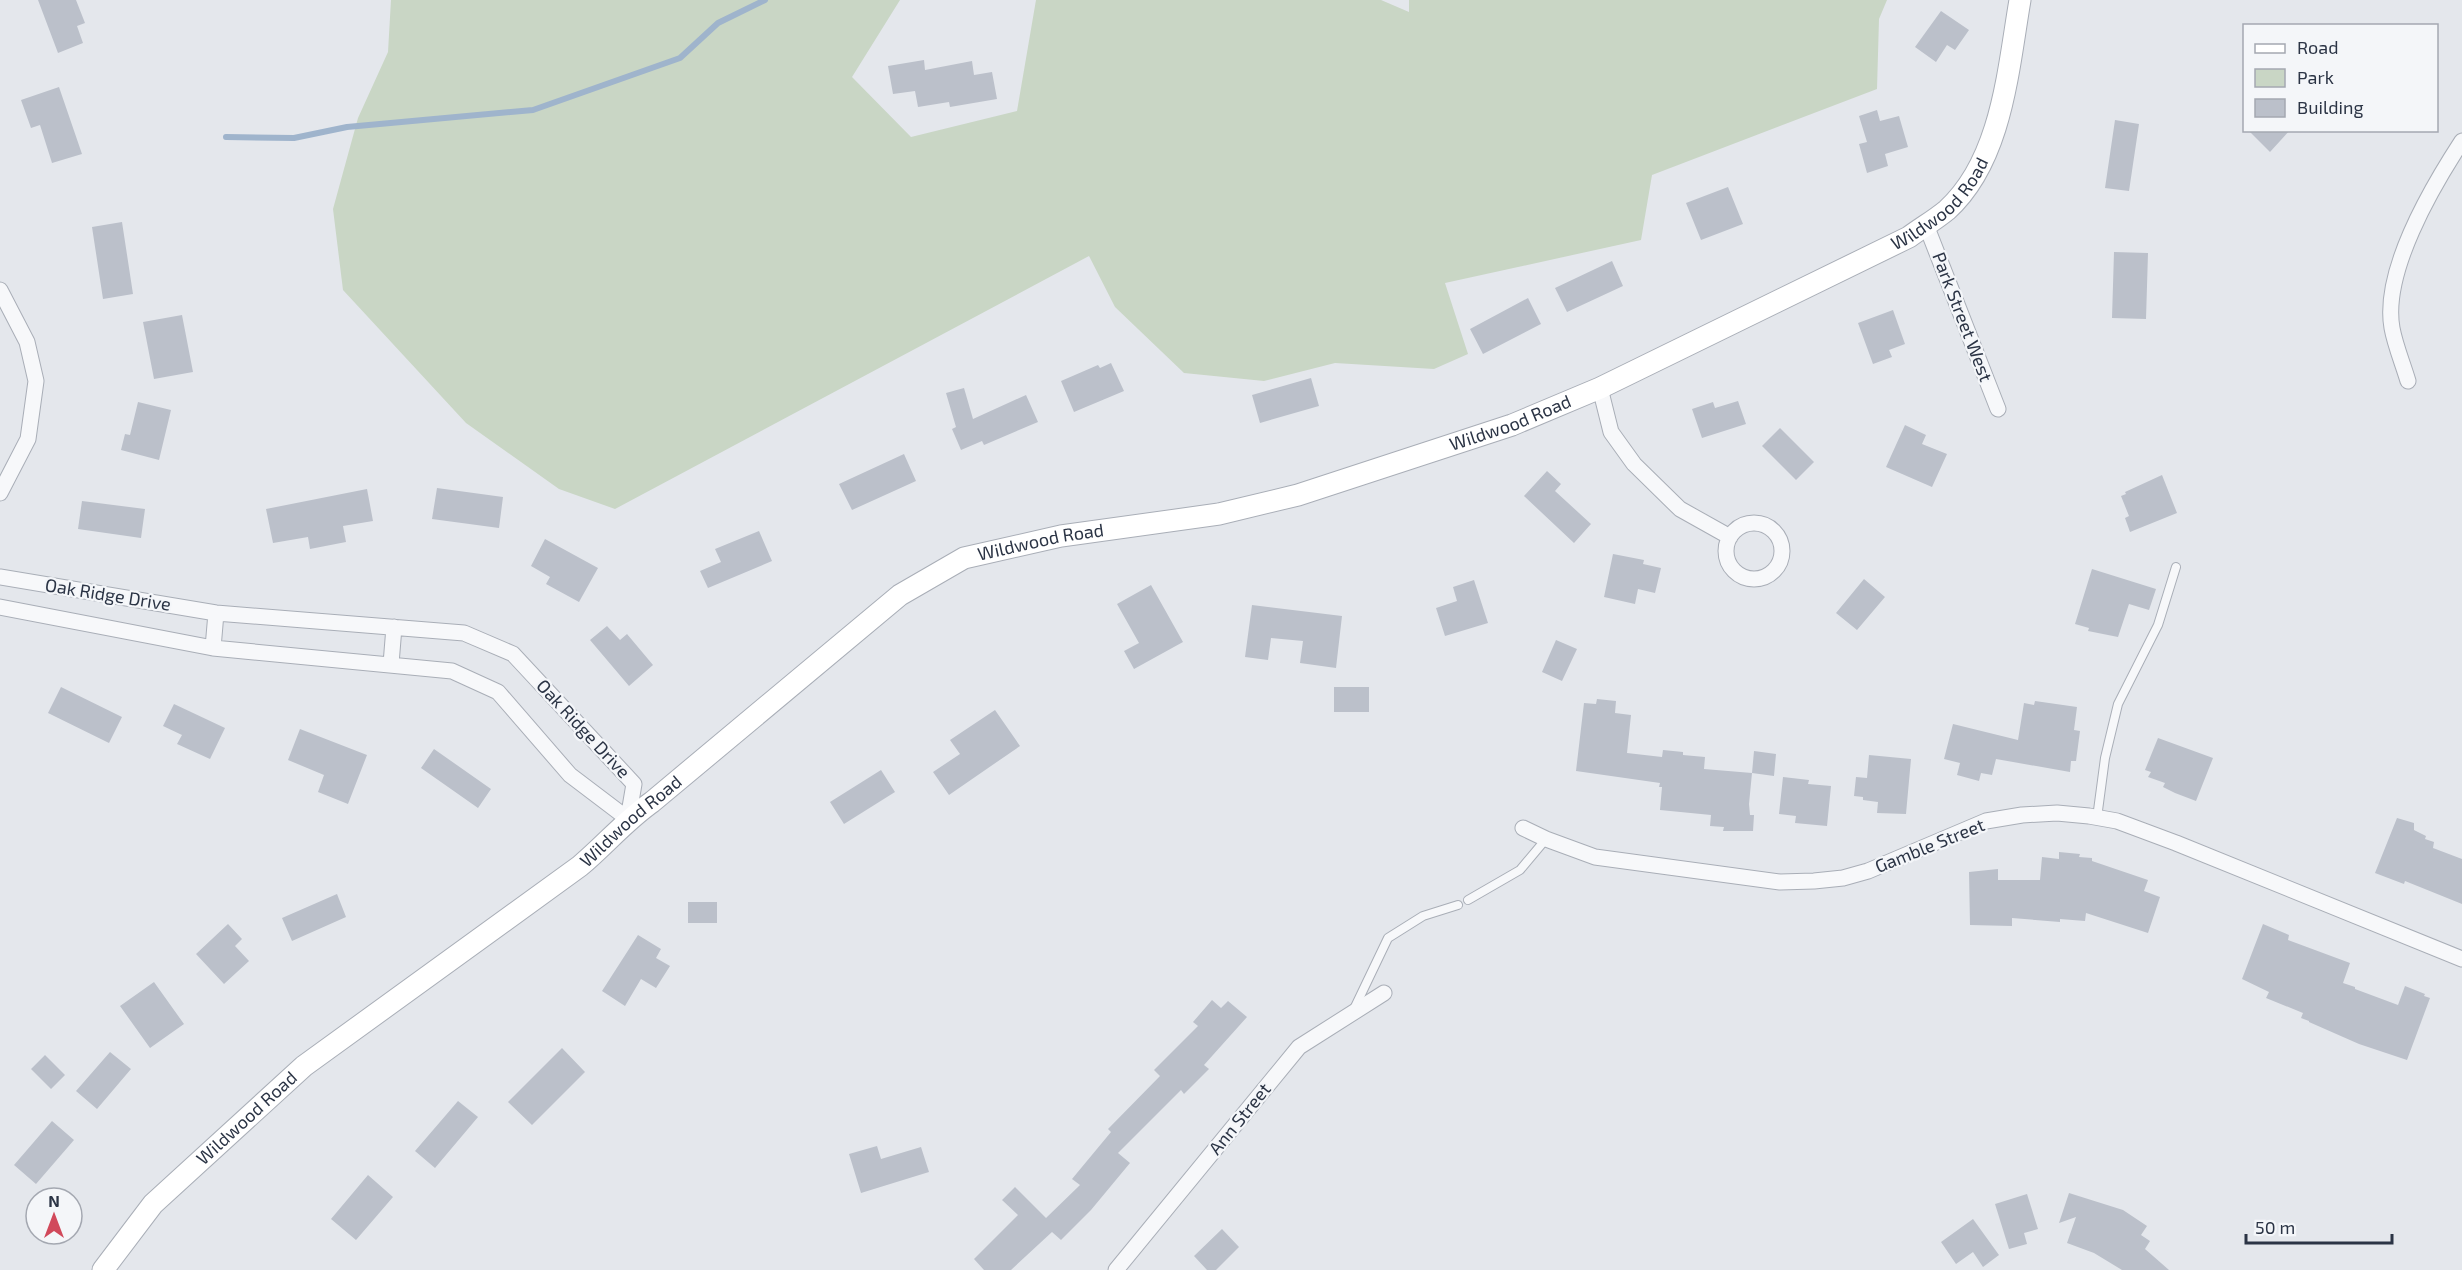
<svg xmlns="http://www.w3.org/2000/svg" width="2462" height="1270" font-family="'Exo 2',sans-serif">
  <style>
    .green { fill: #c9d6c5 }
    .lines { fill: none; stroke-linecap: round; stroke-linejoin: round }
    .stream { stroke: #9fb4cc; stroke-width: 6 }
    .building { fill: #bbc0ca }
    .lane-casing { stroke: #a9aeb7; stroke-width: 10 }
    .street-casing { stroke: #a9aeb7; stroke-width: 17 }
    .secondary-casing { stroke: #a9aeb7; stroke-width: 23 }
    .lane { stroke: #f7f8fa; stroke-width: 8 }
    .street { stroke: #f7f8fa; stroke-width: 15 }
    .secondary { stroke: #fff; stroke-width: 21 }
    .labels { text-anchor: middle; stroke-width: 4.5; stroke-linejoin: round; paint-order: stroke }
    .street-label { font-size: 18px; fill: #2b3445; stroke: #f4f6f9 }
  </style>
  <rect width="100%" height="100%" fill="#e4e7ec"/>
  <path class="green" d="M391 0H900L852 77 911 137 1017 111 1036 0H1381L1409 12V0H1887L1879 19 1877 89 1652 175 1641 240 1445 283 1468 354 1434 369 1335 363 1264 381 1184 373 1115 307 1089 256 615 509 559 489 466 423 343 290 333 209 358 118 388 52Z"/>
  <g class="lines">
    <path class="stream" d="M226 137 294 138 347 127 533 110 680 58 718 23 765 0"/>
  </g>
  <path class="building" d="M38 0H76L85 23 77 26 83 43 58 53Z
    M1941 11 1969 30 1955 50 1947 45 1936 62 1915 47Z
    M924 60 925 70 972 61 974 75 992 72 997 99 950 107 949 102 918 107 915 91 893 94 888 66Z
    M59 87 82 154 52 163 40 125 31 128 21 100Z
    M1877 110 1880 121 1899 116 1908 147 1885 154 1888 166 1867 173 1859 144 1867 142 1859 116Z
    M2115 120 2139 124 2129 191 2105 188Z
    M2248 130H2290L2270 152Z
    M1728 187 1743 224 1701 240 1686 203Z
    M122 222 133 294 103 299 92 227Z
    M2114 252 2148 253 2146 319 2112 318Z
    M1612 261 1623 286 1567 312 1555 288Z
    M1528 298 1541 324 1483 354 1470 329Z
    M1893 310 1905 344 1889 350 1892 357 1873 364 1858 323Z
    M182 315 193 372 154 379 143 322Z
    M1111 363 1124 391 1074 412 1061 381 1098 365 1100 368Z
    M1311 378 1319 406 1260 423 1252 395Z
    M964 388 973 419 1026 395 1038 422 984 445 982 441 961 450 952 429 956 427 946 393Z
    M1738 401 1746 424 1702 438 1692 409 1713 402 1715 408Z
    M138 402 171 410 159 460 121 450 125 434 130 435Z
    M1905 425 1926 435 1922 444 1947 454 1932 487 1886 467Z
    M1780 428 1814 462 1796 480 1762 446Z
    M904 454 916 481 852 510 839 484Z
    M1547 471 1561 484 1555 491 1591 524 1574 543 1524 496Z
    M2162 475 2177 513 2130 532 2125 518 2129 516 2121 496 2126 494 2125 492Z
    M437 488 503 497 499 528 432 519Z
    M367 489 373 521 343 526 346 542 310 549 308 537 273 543 266 509Z
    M82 501 145 509 141 538 78 529Z
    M759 531 772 561 708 588 700 571 721 562 715 549Z
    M545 539 598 568 579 602 546 584 550 577 531 566Z
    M1613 554 1644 560 1643 564 1661 568 1655 593 1638 589 1635 604 1604 597Z
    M2092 569 2156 589 2149 610 2129 604 2118 637 2088 631 2089 628 2075 624Z
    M1864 579 1885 597 1857 630 1836 613Z
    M1474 580 1488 623 1445 636 1436 608 1457 601 1453 587Z
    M1151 585 1183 642 1134 669 1124 651 1139 643 1117 604Z
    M1252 605 1342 616 1336 668 1300 663 1303 641 1271 638 1268 660 1245 657Z
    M607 626 620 640 627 634 653 665 629 686 590 640Z
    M1556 640 1577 649 1562 681 1542 672Z
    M61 687 122 717 109 743 48 713Z
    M1334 687H1369V712H1334Z
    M1597 699 1616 701 1615 713 1631 715 1627 753 1662 757 1663 750 1683 752V755L1705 757 1704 769 1752 773 1749 804 1750 815H1754L1753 831H1723L1724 827 1710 826 1711 815 1660 810 1662 787H1659L1660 783 1576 771 1584 703 1596 704Z
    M2035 701 2077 707 2074 730 2080 731 2076 761H2071L2070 772 1996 759 1992 775 1981 773 1979 781 1957 775 1960 763 1944 759 1953 724 2018 740 2024 703 2034 705Z
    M174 704 225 728 210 759 177 744 182 735 163 726Z
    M995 710 1020 746 949 795 933 772 960 754 950 740Z
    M300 729 367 755 348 804 318 792 324 775 288 760Z
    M2158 738 2213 758 2196 801 2175 793 2163 787 2165 783 2148 777 2151 772 2145 770Z
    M434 749 491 789 478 808 421 768Z
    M1754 751 1776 754 1774 776 1752 773Z
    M1869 755 1911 759 1906 814 1877 813 1878 802 1863 800V797L1854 796 1856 777 1867 778Z
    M881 770 895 792 844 824 830 802Z
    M1783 777 1809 780 1808 784 1831 786 1827 826 1795 823 1796 816 1779 814Z
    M2397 818 2414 823V830L2426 836 2425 839 2434 842 2433 848 2462 859V904L2405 881 2404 884 2375 873Z
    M2059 852 2080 854 2079 857 2092 858V861L2148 880 2144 891 2160 897 2148 933 2086 913 2085 921 2060 919V922L2012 918V926L1970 925 1969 872 1998 869V880H2040L2042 857 2059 859Z
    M337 894 346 917 292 941 282 918Z
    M688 902H717V923H688Z
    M228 924 242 939 235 946 249 961 224 984 196 954Z
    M2263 924 2289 935 2288 940 2350 963 2343 983 2355 987V989L2398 1005 2405 986 2425 994 2424 996 2430 998 2407 1060 2359 1044 2309 1022V1021L2301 1018 2303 1013 2266 998 2269 992 2242 979Z
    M638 935 661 949 656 958 670 966 656 988 641 979 625 1006 602 991Z
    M154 982 184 1024 150 1048 120 1006Z
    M1212 1000 1221 1008 1228 1001 1247 1017 1204 1065 1209 1069 1184 1094 1181 1090 1118 1153 1130 1163 1091 1210 1061 1240 1052 1232 1011 1270H984L974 1259 1018 1215 1002 1200 1015 1187 1046 1218 1080 1185 1072 1179 1111 1132 1108 1129 1160 1076 1154 1070 1198 1026 1193 1022Z
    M562 1048 585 1072 532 1125 508 1102Z
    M110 1052 131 1069 97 1109 76 1091Z
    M45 1055 65 1075 51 1089 31 1069Z
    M458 1101 478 1117 435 1168 415 1151Z
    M52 1121 74 1140 36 1184 14 1165Z
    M877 1146 881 1159 921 1147 929 1172 861 1193 849 1154Z
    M368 1175 393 1197 356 1240 331 1219Z
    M2069 1193 2123 1210 2147 1226 2141 1235 2150 1241 2145 1249 2169 1270H2122L2094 1253 2067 1243 2076 1217 2059 1223Z
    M2027 1194 2038 1229 2024 1233 2027 1244 2009 1249 1995 1204Z
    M1973 1219 1999 1255 1983 1267 1973 1252 1956 1264 1941 1242Z
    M1222 1229 1239 1247 1216 1270H1207L1194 1256Z"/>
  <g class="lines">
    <defs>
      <path id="lane" d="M2097 818 2105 758 2118 704 2158 625 2176 567
        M1468 900 1520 870 1546 839
        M1354 1009 1388 938 1423 916 1458 905"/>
      <path id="street" d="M1926 225 1998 409
        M0 290 27 342 36 381 28 439 0 493
        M2408 381C2403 364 2395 345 2392 328 2382 272 2432 187 2462 141
        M1600 388 1611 432 1634 464 1680 509 1730 537
        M1726 551a28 28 0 1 1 56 0a28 28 0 1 1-56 0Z
        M0 577 216 613 464 633 513 654 634 784 628 819 570 775 498 692 452 671 213 648 0 607
        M213 648 216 613
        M391 664 394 627
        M1523 828 1546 839 1595 857 1780 882 1814 881 1843 878 1868 871 1986 821 2022 815 2057 813 2089 816 2117 821 2176 843 2462 959
        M1116 1270 1299 1047 1384 993"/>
      <g id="secondary">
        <path id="s1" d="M103 1270 153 1204 304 1066 580 866C605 845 625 821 652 802L900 595 964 558 1061 536 1219 514 1298 495 1512 425 1600 388 1909 237C1921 228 1935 220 1947 210 2002 160 2008 70 2020 0"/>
      </g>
    </defs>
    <use href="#lane" class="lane-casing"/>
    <use href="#street" class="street-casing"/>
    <use href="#secondary" class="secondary-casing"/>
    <use href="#lane" class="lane"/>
    <use href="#street" class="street"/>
    <use href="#secondary" class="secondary"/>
  </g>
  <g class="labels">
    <g class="street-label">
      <text dy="6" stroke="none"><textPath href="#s1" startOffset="2172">Wildwood Road</textPath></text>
      <text transform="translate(1962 317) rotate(69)" y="6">Park Street West</text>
      <text dy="6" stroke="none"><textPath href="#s1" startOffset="1686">Wildwood Road</textPath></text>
      <text dy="6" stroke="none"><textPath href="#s1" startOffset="1200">Wildwood Road</textPath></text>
      <text transform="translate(108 595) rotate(9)" y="6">Oak Ridge Drive</text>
      <text transform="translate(583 729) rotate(47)" y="6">Oak Ridge Drive</text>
      <text dy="6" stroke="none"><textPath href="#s1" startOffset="696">Wildwood Road</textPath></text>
      <text transform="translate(1930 846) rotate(-22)" y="6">Gamble Street</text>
      <text dy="6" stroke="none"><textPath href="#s1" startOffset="210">Wildwood Road</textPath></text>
      <text transform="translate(1240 1119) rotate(-51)" y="6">Ann Street</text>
    </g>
  </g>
  <rect x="2243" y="24" width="195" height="108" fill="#f4f6f9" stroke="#a4a8b1" stroke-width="1.5"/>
  <rect x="2255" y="44" width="30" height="9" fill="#ffffff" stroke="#a4a8b1" stroke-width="1.5"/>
  <text x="2297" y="54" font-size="18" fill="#2b3445">Road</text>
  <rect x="2255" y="69" width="30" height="18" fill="#c9d6c5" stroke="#a4a8b1" stroke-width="1.5"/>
  <text x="2297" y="84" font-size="18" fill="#2b3445">Park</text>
  <rect x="2255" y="99" width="30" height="18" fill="#bbc0ca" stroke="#a4a8b1" stroke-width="1.5"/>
  <text x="2297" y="114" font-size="18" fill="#2b3445">Building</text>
  <g transform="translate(54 1216)"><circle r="28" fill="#f4f6f9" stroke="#a4a8b1" stroke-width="1.5"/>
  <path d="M0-4.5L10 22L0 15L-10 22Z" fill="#d1495b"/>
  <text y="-9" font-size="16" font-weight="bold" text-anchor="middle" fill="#2b3445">N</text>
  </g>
  <path d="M2246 1234v9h146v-9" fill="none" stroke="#2b3445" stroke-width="3"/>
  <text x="2255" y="1234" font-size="18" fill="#2b3445" stroke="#f4f6f9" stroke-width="4.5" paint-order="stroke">50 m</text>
</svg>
